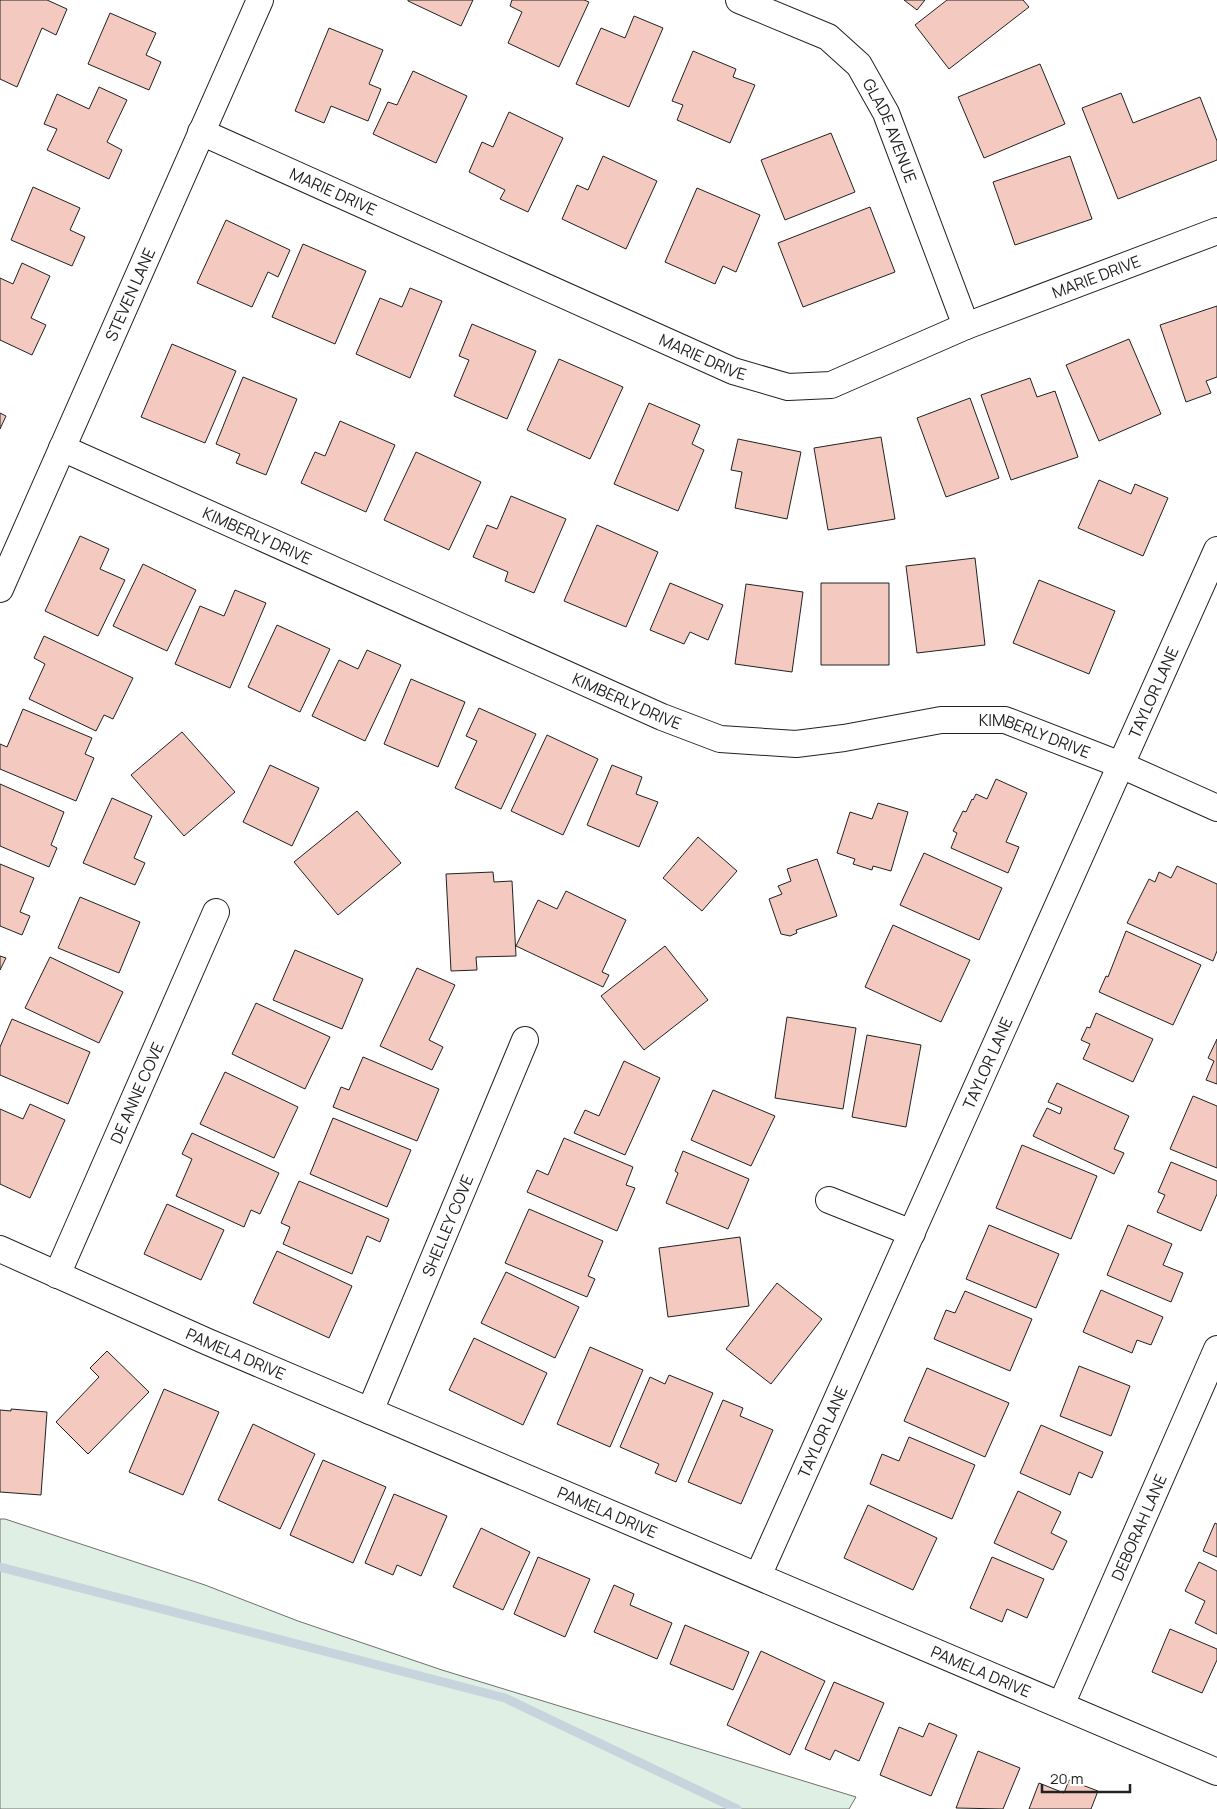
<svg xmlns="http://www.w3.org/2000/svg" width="1217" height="1809" font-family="Manrope,sans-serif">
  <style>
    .green { fill: #e0efe3; stroke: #6f6f6f }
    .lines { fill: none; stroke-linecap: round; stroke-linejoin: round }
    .stream { stroke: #c7d3dd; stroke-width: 9 }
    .building { fill: #f3c9c0; stroke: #222 }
    .street-casing { stroke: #222; stroke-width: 28 }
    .street { stroke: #fff; stroke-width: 26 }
    .labels { text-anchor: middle; stroke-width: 4; stroke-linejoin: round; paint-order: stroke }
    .street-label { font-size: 16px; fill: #222; stroke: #fff }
  </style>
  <rect width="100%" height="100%" fill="#fff"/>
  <path class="green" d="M0 1519H5L205 1585 298 1621 442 1670 856 1797 849 1809H0Z"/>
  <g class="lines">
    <path class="stream" d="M0 1567 505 1698 737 1809"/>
  </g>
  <path class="building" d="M0 0H47L67 9 56 35 42 28 17 87 0 79Z
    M408 0H473L461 26 408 1Z
    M512 0H584L589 2 559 67 508 43 522 12 510 6Z
    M904 0H925L917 10Z
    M947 0H1023L1029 7 949 69 915 25Z
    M110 13 156 33 146 55 161 62 149 90 88 64Z
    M634 16 663 28 629 107 576 84 601 28 625 38Z
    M329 28 383 50 369 84 381 89 368 121 331 106 324 123 295 111Z
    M693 51 736 69 733 77 755 85 730 143 677 120 683 105 672 101Z
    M1040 64 1065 124 984 158 958 97Z
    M413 71 467 96 436 163 373 134 388 102 397 105Z
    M99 87 127 100 107 142 122 150 109 179 47 150 57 129 44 124 57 94 89 109Z
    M1121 93 1133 123 1200 97 1217 141V160L1118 199 1082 108Z
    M509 112 563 138 528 212 500 199 505 190 469 172 482 142 493 147Z
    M831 133 855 192 785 220 761 160Z
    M603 156 657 181 626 249 562 219 577 185 588 190Z
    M1070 156 1092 219 1015 245 993 182Z
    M33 187 80 208 70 230 85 237 72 266 11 240Z
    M697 188 760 215 736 272 723 266 715 284 665 262Z
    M870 207 895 272 803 307 778 243Z
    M226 220 290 250 278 277 268 272 252 307 197 283Z
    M303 244 366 271 335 344 272 317Z
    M22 263 50 276 31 318 46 325 32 355 0 340V278L13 284Z
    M410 288 442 301 410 378 356 354 380 298 402 307Z
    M1217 306V377L1206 381 1211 393 1186 402 1160 325Z
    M472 324 536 351 507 419 454 396 469 360 459 356Z
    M1129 339 1161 414 1099 441 1066 365Z
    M172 344 236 371 205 443 141 417Z
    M559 359 623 387 590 459 527 430Z
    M243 377 297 399 266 475 236 463 240 454 216 444Z
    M1030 378 1037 397 1055 391 1078 457 1011 480 981 395Z
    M970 398 999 478 946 497 917 418Z
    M649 403 700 425 692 444 704 450 678 511 614 484Z
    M0 413 6 416 0 429Z
    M340 421 395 445 366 512 301 483 315 452 325 456Z
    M881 437 895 519 828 530 814 448Z
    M738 439 801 452 787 519 735 508 742 472 731 470Z
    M416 452 481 482 449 550 384 520Z
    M1099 480 1131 494 1135 484 1168 498 1143 556 1078 528Z
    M511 496 566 519 534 593 505 581 508 572 473 557 487 525 497 529Z
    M597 525 658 552 626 627 564 601Z
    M80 536 109 549 100 569 125 580 98 636 45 611Z
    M975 558 985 645 917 653 906 566Z
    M143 564 196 590 167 651 113 626Z
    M1039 580 1115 611 1089 674 1013 643Z
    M670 583 723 605 708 640 690 632 684 644 650 630Z
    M821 583H889V665H821Z
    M746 584 803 592 792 672 735 664Z
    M235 590 266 603 230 688 175 664 200 606 224 616Z
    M277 625 330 649 300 712 248 687Z
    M44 636 133 678 113 719 104 715 96 731 29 699 45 664 34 658Z
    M367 650 401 665 365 741 312 716 339 660 358 669Z
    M411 679 465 702 438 767 384 744Z
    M479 708 536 734 501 809 455 788 477 741 466 736Z
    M23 709 92 738 85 754 94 758 76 801 0 769V744L7 747Z
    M182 732 235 792 184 836 131 775Z
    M547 735 598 759 563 835 511 811Z
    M270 765 319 788 292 846 243 822Z
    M612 765 642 777 636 794 658 802 639 847 587 825Z
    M996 779 1027 793 1006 842 1019 847 1008 873 951 848 957 833 953 831 963 811 966 812 972 799 973 800 976 794 987 799Z
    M0 784 64 812 51 845 57 848 49 867 0 846Z
    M112 798 152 816 134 858 145 863 135 885 83 863Z
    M878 803 908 812 891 871 873 866 872 870 853 864 855 859 837 853 850 812 872 819Z
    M357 811 401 863 338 915 294 862Z
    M698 837 737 871 702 911 663 878Z
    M924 853 1002 888 979 940 900 905Z
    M817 859 837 916 796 930 797 933 790 936 781 934 769 899 782 894 778 886 791 881 787 869Z
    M0 864 34 878 20 912 30 916 22 935 0 926Z
    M1177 866 1217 884V951L1213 961 1127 923 1149 879 1155 882 1159 872 1171 878Z
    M493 872 494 882 512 881 516 956 476 957 477 970 451 971 446 874Z
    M566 891 626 920 602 972 609 975 603 987 516 946 538 900 557 909Z
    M80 897 140 922 119 973 58 948Z
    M893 925 970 960 941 1022 865 987Z
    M1126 931 1201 965 1173 1025 1099 992 1106 976 1108 977Z
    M665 946 708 1000 644 1050 601 996Z
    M295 950 363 979 342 1029 273 1000Z
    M0 956 6 958 0 970Z
    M50 957 123 992 99 1043 25 1008Z
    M417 968 455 985 429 1040 443 1047 432 1070 380 1046Z
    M256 1003 330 1037 305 1089 232 1054Z
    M1096 1013 1153 1039 1133 1082 1083 1059 1090 1044 1081 1040 1087 1027 1090 1028Z
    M787 1017 856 1028 843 1109 775 1098Z
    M12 1019 90 1052 68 1104 0 1075V1047Z
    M867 1035 921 1045 906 1127 852 1117Z
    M1217 1039V1084L1206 1080 1214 1061 1208 1058Z
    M363 1057 439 1089 417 1141 333 1107 341 1087 349 1090Z
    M624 1061 660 1078 625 1155 574 1133 585 1110 599 1116Z
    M225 1072 298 1107 274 1158 200 1124Z
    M1057 1083 1129 1116 1114 1149 1124 1153 1114 1174 1033 1136 1047 1108 1060 1114 1062 1108 1048 1102Z
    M713 1090 775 1116 751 1166 691 1140Z
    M1193 1096 1217 1106V1168L1170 1149Z
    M30 1104 65 1120 30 1198 0 1184V1109L23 1119Z
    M333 1118 411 1150 387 1207 310 1174Z
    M192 1133 279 1173 260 1214 251 1210 244 1227 176 1196 192 1159 182 1154Z
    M564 1138 633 1167 626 1185 635 1188 617 1231 527 1192 537 1170 548 1175Z
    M1022 1145 1097 1176 1071 1239 996 1208Z
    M683 1151 749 1179 728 1229 666 1203 678 1173 675 1171Z
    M1171 1162 1217 1181V1194L1201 1231 1157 1212 1165 1195 1158 1192Z
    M299 1181 389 1219 380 1242 367 1236 352 1274 283 1244 290 1227 281 1223Z
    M167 1204 224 1230 201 1280 144 1254Z
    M529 1209 603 1241 588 1276 595 1279 587 1297 505 1263Z
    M989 1225 1059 1254 1036 1308 966 1279Z
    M1128 1225 1172 1244 1163 1265 1183 1273 1171 1302 1107 1275Z
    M740 1237 749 1306 668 1317 659 1248Z
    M277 1251 352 1286 329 1338 253 1303Z
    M506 1272 579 1307 555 1358 481 1323Z
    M777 1283 822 1319 771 1384 726 1349Z
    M1101 1290 1163 1317 1151 1345 1137 1340 1132 1353 1083 1332Z
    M965 1291 1032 1319 1010 1371 934 1339 946 1310 955 1313Z
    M474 1338 547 1373 523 1425 449 1390Z
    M590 1347 643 1370 610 1447 557 1424Z
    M107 1351 149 1392 88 1454 56 1422 99 1377 90 1368Z
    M1079 1366 1130 1386 1111 1436 1060 1416Z
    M927 1368 1009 1403 985 1457 904 1421Z
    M669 1375 713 1393 676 1482 655 1473 659 1464 620 1447 650 1377 665 1384Z
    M164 1389 219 1412 183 1495 129 1472Z
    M723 1400 743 1408 740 1416 773 1430 741 1504 688 1482Z
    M11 1409 47 1412 41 1495 0 1492V1410L11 1411Z
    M253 1424 315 1454 280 1529 218 1500Z
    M1041 1425 1103 1452 1092 1478 1079 1472 1070 1495 1020 1473Z
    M909 1437 975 1465 952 1519 870 1484 882 1454 899 1461Z
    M323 1460 386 1487 353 1563 290 1535Z
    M1018 1491 1061 1512 1051 1533 1067 1541 1053 1570 994 1543Z
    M394 1494 447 1516 421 1576 397 1565 393 1575 365 1563Z
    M868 1505 937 1538 913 1590 844 1558Z
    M1215 1523 1217 1524V1557L1203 1551Z
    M481 1528 530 1552 503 1610 453 1587Z
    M538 1557 590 1579 565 1637 514 1614Z
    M992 1557 1044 1579 1027 1618 1007 1609 1002 1622 970 1608Z
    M1199 1562 1217 1571V1634L1195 1623 1205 1601 1185 1591Z
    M614 1585 634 1594 630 1605 672 1623 657 1659 594 1632Z
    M685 1625 749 1652 733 1690 670 1664Z
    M1170 1629 1217 1649V1660L1202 1693 1152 1672Z
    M761 1651 825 1681 790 1755 727 1725Z
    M834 1682 884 1703 859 1761 835 1750 830 1760 805 1749Z
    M929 1723 957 1735 931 1796 880 1775 899 1727 923 1737Z
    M978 1751 1020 1768 1003 1809 956 1808Z
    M1069 1780 1098 1791 1091 1809H1029L1039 1783 1064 1793Z"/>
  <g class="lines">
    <defs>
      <g id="street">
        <path id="s1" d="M739 0 828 37 859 65 886 113 966 326"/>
        <path id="s2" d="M201 132 733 371 788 387 831 385 966 326 1217 231"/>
        <path id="s3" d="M62 448 662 717 720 739 796 744 844 738 941 720H1005L1121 765 1217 808"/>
        <path id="s4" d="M0 589 260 0"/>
        <path d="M829 1200 912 1233"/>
        <path id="s5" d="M0 1249 208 1342 1217 1772"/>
        <path id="s6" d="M57 1275 216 912"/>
        <path id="s7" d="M370 1411 525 1040"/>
        <path id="s8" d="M758 1576 1217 550"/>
        <path id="s9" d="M1061 1705 1217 1349"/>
      </g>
    </defs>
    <use href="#street" class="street-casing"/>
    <use href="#street" class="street"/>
  </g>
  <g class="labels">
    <g class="street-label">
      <text dy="6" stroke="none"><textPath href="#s1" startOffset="211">GLADE AVENUE</textPath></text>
      <text dy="6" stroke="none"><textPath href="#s2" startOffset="145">MARIE DRIVE</textPath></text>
      <text dy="6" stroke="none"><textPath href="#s2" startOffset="970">MARIE DRIVE</textPath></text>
      <text dy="6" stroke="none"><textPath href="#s4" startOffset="322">STEVEN LANE</textPath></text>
      <text dy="6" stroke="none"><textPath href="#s2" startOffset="550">MARIE DRIVE</textPath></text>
      <text dy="6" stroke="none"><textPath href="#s3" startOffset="214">KIMBERLY DRIVE</textPath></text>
      <text dy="6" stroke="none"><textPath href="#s8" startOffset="968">TAYLOR LANE</textPath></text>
      <text dy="6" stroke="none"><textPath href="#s3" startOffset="619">KIMBERLY DRIVE</textPath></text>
      <text dy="6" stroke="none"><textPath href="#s3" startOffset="1039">KIMBERLY DRIVE</textPath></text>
      <text dy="6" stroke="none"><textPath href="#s8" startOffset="562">TAYLOR LANE</textPath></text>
      <text dy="6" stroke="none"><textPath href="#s6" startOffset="199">DE ANNE COVE</textPath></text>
      <text dy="6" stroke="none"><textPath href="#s7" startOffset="201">SHELLEY COVE</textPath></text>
      <text dy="6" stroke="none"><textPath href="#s5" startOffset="258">PAMELA DRIVE</textPath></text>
      <text dy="6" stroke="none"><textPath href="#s8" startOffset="158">TAYLOR LANE</textPath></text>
      <text dy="6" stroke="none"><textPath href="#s5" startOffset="662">PAMELA DRIVE</textPath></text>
      <text dy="6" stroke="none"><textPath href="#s9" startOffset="194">DEBORAH LANE</textPath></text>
      <text dy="6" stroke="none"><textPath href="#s5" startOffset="1068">PAMELA DRIVE</textPath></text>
    </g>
  </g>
  <path d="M1042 1784v8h88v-8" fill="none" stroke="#222222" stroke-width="2.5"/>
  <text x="1050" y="1784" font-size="15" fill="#222222" stroke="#ffffff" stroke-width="4" paint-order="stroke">20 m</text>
</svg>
